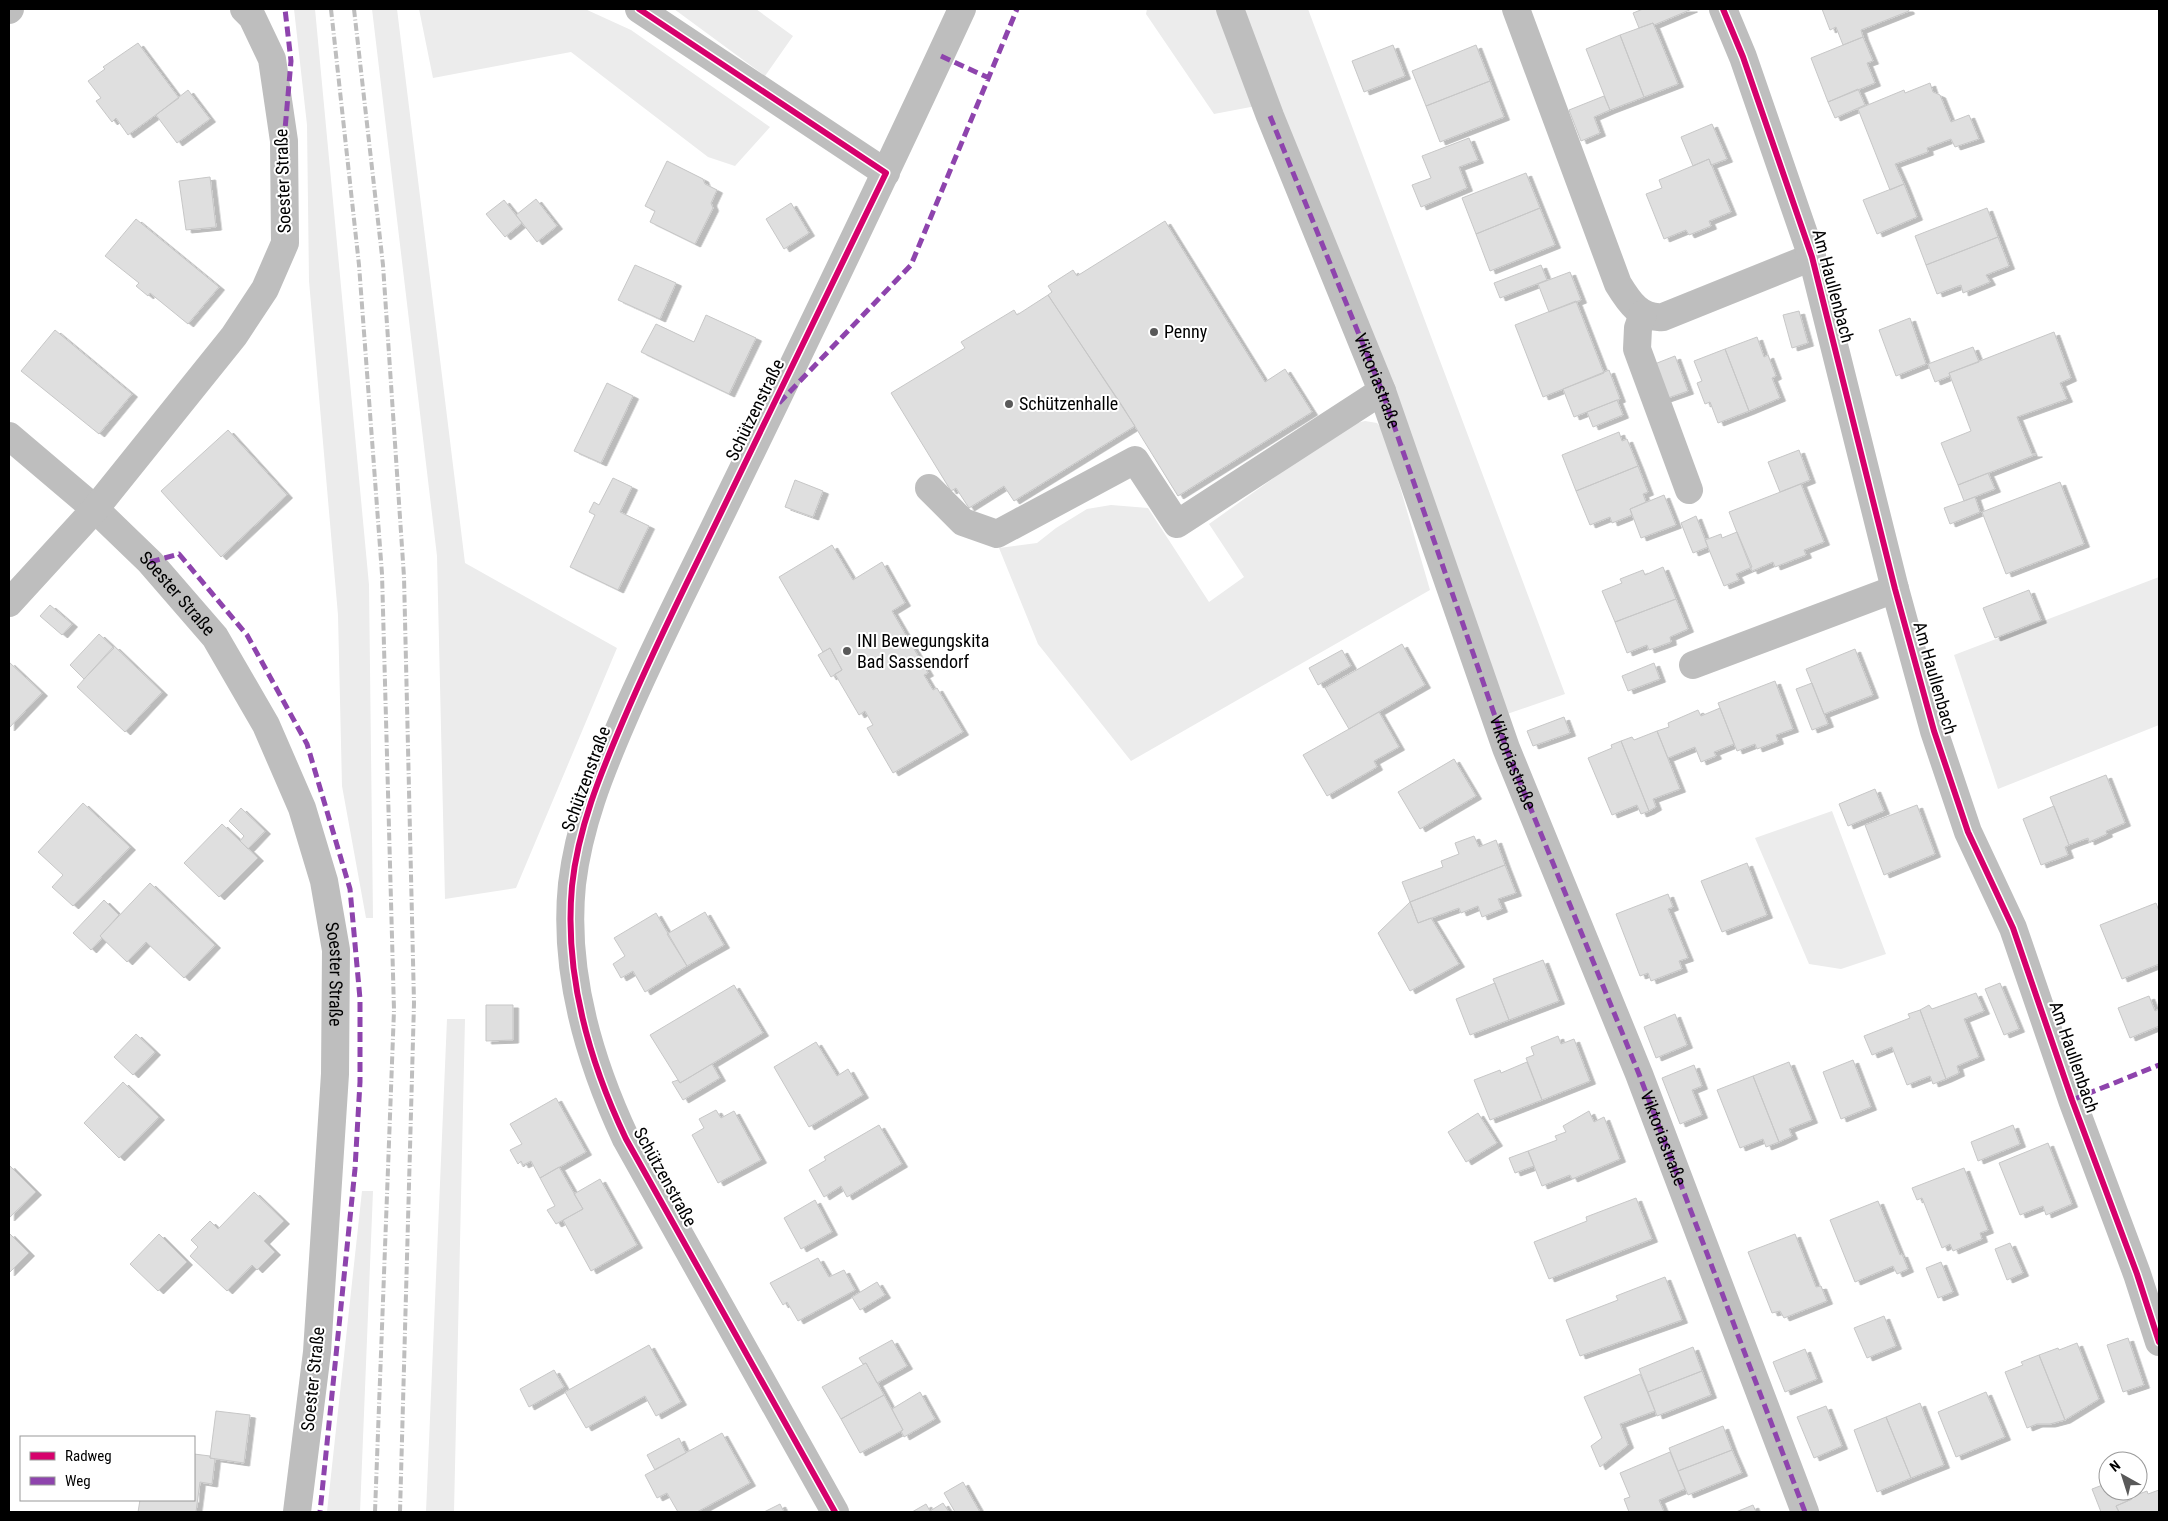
<svg xmlns="http://www.w3.org/2000/svg" width="2168" height="1521" font-family="'Roboto Condensed',sans-serif">
  <style>
    .green { fill: #ececec }
    .building { fill: #dfdfdf; stroke: #c7c7c7; filter: url(#shadow) }
    .lines { fill: none; stroke-linecap: round; stroke-linejoin: round }
    .minor { stroke: #bebebe; stroke-width: 28 }
    .rail { stroke: #bebebe; stroke-width: 4; stroke-dasharray: 8 2.5 1 2.5; stroke-linecap: butt }
    .quiet { stroke: #8e44ad; stroke-width: 5; stroke-dasharray: 10 5; stroke-linecap: butt }
    .cycleway-casing { stroke: #fff; stroke-width: 9 }
    .cycleway { stroke: #d6006c; stroke-width: 6 }
    .poi-dot { fill: #595959; stroke: #fff; stroke-width: 2 }
    .labels { text-anchor: middle; stroke-width: 4; stroke-linejoin: round; paint-order: stroke }
    .street-label { font-size: 18px; fill: #000; stroke: #fff }
    .poi-label { font-size: 18px; fill: #000; stroke: #fff; text-anchor: start }
  </style>
  <defs>
    <filter id="shadow"><feDropShadow dx="5.5" dy="3" stdDeviation="0" flood-color="#0004"/></filter>
  </defs>
  <rect width="100%" height="100%" fill="#fff"/>
  <path class="green" d="M294 9H315L369 585 373 918H366L342 786 338 615 309 281 307 125Z
    M372 9H397L465 563 617 648 516 888 445 899 437 556Z
    M419 9H585L631 30 770 127 735 166 708 157 571 52 433 78Z
    M674 9H756L793 36 765 76Z
    M1147 9H1219L1256 106 1214 114 1146 14Z
    M1239 9H1308L1565 694 1507 714Z
    M1365 421 1377 423 1384 432 1430 590 1131 761 1038 644 999 548 1037 543 1056 528 1087 509 1111 505 1148 508 1209 602 1244 577 1209 524 1348 425Z
    M2159 577V725L1998 789 1954 655Z
    M1832 811 1886 954 1841 969 1809 964 1755 838Z
    M447 1019H465L454 1512H426Z
    M362 1191H373L360 1512H327Z"/>
  <path class="building" d="M1643 9H1692L1654 25 1653 23 1639 28 1633 13Z
    M1822 9H1908L1909 11 1861 30 1863 37 1843 45 1836 27 1830 30Z
    M1653 23 1678 84 1644 97 1620 35Z
    M1620 35 1644 97 1610 110 1586 49Z
    M1863 37 1873 61 1867 63 1875 83 1828 102 1811 58Z
    M138 43 179 98 128 135 116 118 112 122 96 101 101 98 88 81 105 69 103 67Z
    M1393 45 1405 76 1364 92 1352 61Z
    M1476 45 1490 81 1426 106 1412 71Z
    M1490 81 1504 117 1440 142 1426 106Z
    M1930 83 1933 92 1940 95 1951 122 1969 115 1979 139 1955 147 1951 139 1927 148 1928 152 1895 164 1904 184 1890 190 1858 109 1904 90 1905 93Z
    M1858 89 1865 105 1835 118 1828 102Z
    M188 90 210 119 177 143 156 115Z
    M1604 96 1610 110 1594 117 1600 133 1581 141 1569 110Z
    M1712 124 1727 159 1711 165 1709 159 1693 166 1681 137Z
    M1469 138 1478 160 1459 167 1467 188 1421 207 1412 185 1431 178 1422 156Z
    M1709 159 1731 212 1709 221 1711 226 1689 235 1686 230 1664 239 1646 194 1662 188 1659 180Z
    M667 161 703 179 705 184 717 190 711 203 713 208 695 244 650 222 655 211 645 206Z
    M1526 173 1540 208 1476 234 1462 198Z
    M210 177 216 227 186 230 179 181Z
    M1904 184 1917 217 1877 234 1863 200Z
    M536 199 557 226 537 242 516 215Z
    M504 200 522 223 505 237 486 214Z
    M791 203 809 233 784 249 766 219Z
    M1540 208 1555 245 1490 271 1476 234Z
    M1987 208 1998 237 1926 265 1915 236Z
    M136 219 219 287 188 324 150 293 148 296 136 286 139 283 105 256Z
    M1165 221 1265 382 1285 369 1312 412 1178 496 1123 407 1048 295 1052 292 1048 286 1073 270 1077 276Z
    M1998 237 2009 266 1986 275 1990 282 1963 293 1961 285 1937 294 1926 265Z
    M635 265 676 283 660 319 618 300Z
    M1541 265 1547 280 1500 298 1494 283Z
    M1570 272 1581 300 1549 312 1538 284Z
    M1048 295 1135 426 1014 501 1004 486 969 508 956 488 951 491 891 393 965 348 961 342 1014 310 1017 315Z
    M1576 301 1604 373 1543 397 1515 325Z
    M1799 311 1808 343 1792 348 1783 315Z
    M706 315 756 338 729 394 641 352 656 324 694 342Z
    M1910 318 1926 364 1896 376 1879 330Z
    M55 330 132 394 99 434 21 371Z
    M2054 332 2071 378 2060 383 2067 399 2017 417 2032 454H2037L1958 485 1941 443 1971 431 1949 373Z
    M1757 337 1764 357 1768 355 1776 376 1772 378 1780 398 1749 411 1725 349Z
    M1973 347 1979 362 1949 373 1950 376 1935 382 1928 364Z
    M1725 349 1749 411 1718 423 1710 402 1705 404 1697 383 1702 381 1694 361Z
    M1675 356 1688 391 1665 399 1652 365Z
    M1609 370 1620 399 1574 417 1563 389Z
    M607 383 633 396 601 463 574 451Z
    M1617 400 1623 415 1593 427 1587 412Z
    M228 430 287 495 221 557 161 491Z
    M1619 432 1622 441 1627 439 1638 466 1576 491 1562 455Z
    M1799 450 1810 480 1780 492 1768 462Z
    M1638 466 1648 492 1643 494 1646 502 1630 509 1632 515 1612 523 1610 517 1590 525 1576 491Z
    M1988 473 1995 489 1964 501 1958 485Z
    M613 478 632 487 620 512 649 526 618 590 570 567 595 515 589 512 594 502 599 505Z
    M795 480 823 491 813 517 785 507Z
    M2060 482 2084 544 2006 574 1982 512Z
    M1801 484 1824 542 1804 550 1806 555 1775 567 1773 562 1752 571 1729 512Z
    M1664 495 1676 525 1641 538 1630 509Z
    M1975 497 1980 512 1950 524 1944 508Z
    M1696 516 1708 547 1693 553 1681 523Z
    M1737 532 1752 567 1736 574 1739 580 1724 586 1705 540 1721 534 1722 538Z
    M832 545 853 580 882 562 905 603 892 611 928 673 924 675 933 690 937 688 963 732 893 773 867 728 873 725 865 711 859 715 835 674 842 670 830 648 823 652 779 577Z
    M1663 567 1676 599 1615 622 1602 591 1622 583 1620 579 1643 570 1645 575Z
    M2029 590 2041 620 1995 638 1983 608Z
    M1676 599 1688 629 1670 637 1671 642 1649 650 1647 645 1627 653 1615 622Z
    M50 605 72 624 62 635 40 616Z
    M99 634 114 648 84 679 70 665Z
    M1402 644 1425 685 1349 729 1325 688Z
    M114 646 162 692 125 732 77 687Z
    M830 648 842 670 831 677 818 655Z
    M1855 649 1873 695 1824 714 1806 669Z
    M1342 650 1351 666 1318 685 1309 668Z
    M9 662 42 693 9 728Z
    M1654 663 1660 679 1628 691 1622 676Z
    M1775 681 1793 729 1776 735 1778 741 1757 749 1755 744 1737 751 1718 703Z
    M1812 683 1828 724 1812 730 1796 689Z
    M1720 708 1734 744 1714 752 1716 756 1701 762 1695 747 1668 758 1657 731 1669 727 1668 723 1698 710 1701 716Z
    M1379 712 1399 747 1374 761 1377 767 1327 796 1303 755Z
    M1564 717 1570 733 1533 746 1527 731Z
    M1657 731 1680 789 1653 799 1656 807 1649 811 1621 741 1632 737 1634 740Z
    M1621 741 1649 811 1641 814 1637 805 1612 815 1588 758 1612 748 1611 745Z
    M1454 759 1476 796 1420 829 1398 792Z
    M2106 775 2125 823 2106 831 2107 834 2089 842 2088 838 2069 845 2050 797Z
    M1875 789 1884 811 1848 826 1839 804Z
    M83 803 130 847 73 906 52 887 63 875 38 852Z
    M1917 805 1935 854 1884 875 1865 825Z
    M2054 806 2069 845 2065 847 2068 855 2041 865 2023 819Z
    M241 808 265 831 248 849 240 841 244 836 229 821Z
    M222 824 258 858 219 897 184 863Z
    M1474 836 1479 847 1496 840 1505 865 1410 902 1402 882 1443 867 1441 861 1459 854 1455 843Z
    M1747 863 1767 915 1722 932 1701 881Z
    M1505 865 1516 893 1498 899 1502 909 1482 917 1478 906 1461 913 1459 908 1418 923 1410 902Z
    M150 883 215 945 184 978 146 942 127 962 100 936Z
    M1668 894 1673 907 1668 909 1688 958 1679 961 1682 969 1651 981 1648 973 1640 976 1616 914Z
    M104 900 119 915 100 936 102 938 91 950 73 933Z
    M1410 902 1418 923 1431 918 1459 964 1410 991 1378 933Z
    M2156 903 2159 911V964L2122 979 2100 925Z
    M705 912 724 945 687 966 667 934Z
    M656 913 687 966 645 992 633 971 621 978 613 964 625 956 614 938Z
    M1543 960 1559 1001 1509 1020 1493 979Z
    M1495 983 1509 1020 1470 1035 1456 999Z
    M2000 983 2019 1029 2004 1035 1985 989Z
    M734 985 763 1033 680 1083 650 1035Z
    M1976 993 1984 1011 1964 1019 1979 1057 1957 1066 1959 1073 1946 1079 1920 1010 1929 1005 1932 1009Z
    M2149 996 2155 1011 2159 1009V1026L2130 1038 2118 1008Z
    M486 1005H513V1040L486 1041Z
    M1920 1010 1946 1079 1933 1084 1930 1076 1907 1085 1892 1047 1872 1055 1864 1036 1910 1018 1908 1014Z
    M1675 1014 1687 1045 1656 1058 1644 1027Z
    M136 1034 155 1052 133 1075 114 1057Z
    M1558 1036 1561 1044 1574 1039 1590 1081 1542 1100 1526 1058 1534 1055 1531 1047Z
    M816 1042 837 1076 848 1069 863 1095 809 1127 774 1067Z
    M1853 1060 1871 1107 1841 1119 1823 1072Z
    M1527 1062 1542 1100 1490 1120 1474 1080 1500 1070 1501 1073Z
    M1789 1062 1812 1120 1789 1129 1792 1136 1779 1142 1753 1076Z
    M712 1064 720 1078 683 1100 672 1082 678 1080 680 1083Z
    M1694 1065 1702 1086 1692 1090 1702 1115 1680 1124 1662 1078Z
    M1753 1076 1779 1142 1766 1147 1763 1139 1740 1148 1717 1090Z
    M123 1082 159 1117 119 1158 84 1123Z
    M556 1098 586 1152 540 1178 531 1161 523 1165 521 1161 518 1164 510 1150 522 1144 510 1124Z
    M716 1110 721 1118 734 1111 761 1160 718 1183 692 1135 704 1128 699 1119Z
    M1589 1111 1594 1122 1604 1117 1620 1159 1572 1179 1570 1175 1542 1186 1528 1151 1557 1140 1555 1136 1566 1132 1563 1126Z
    M1478 1113 1497 1143 1466 1162 1448 1132Z
    M879 1125 902 1164 847 1197 841 1186 824 1197 809 1170 826 1160 824 1157Z
    M2013 1125 2020 1144 1978 1161 1971 1142Z
    M2048 1143 2072 1204 2046 1215 2043 1206 2020 1215 1999 1163Z
    M1528 1151 1534 1166 1515 1173 1509 1158Z
    M9 1165 36 1192 9 1218Z
    M559 1167 583 1209 556 1224 547 1210 555 1206 540 1178Z
    M1964 1168 1988 1230 1980 1233 1982 1239 1953 1251 1950 1244 1942 1248 1922 1198 1917 1200 1912 1188Z
    M600 1179 637 1245 591 1271 563 1220 583 1209 574 1194Z
    M254 1192 284 1221 264 1241 275 1252 257 1270 252 1265 227 1291 190 1256 198 1247 191 1240 210 1221 218 1229Z
    M1636 1198 1652 1239 1549 1279 1534 1242 1587 1221 1586 1217Z
    M815 1200 832 1232 801 1249 784 1218Z
    M1878 1201 1900 1255 1902 1254 1908 1269 1897 1274 1893 1266 1855 1282 1830 1220Z
    M9 1233 29 1253 9 1273Z
    M159 1234 187 1262 158 1291 130 1264Z
    M1795 1234 1816 1287 1821 1286 1827 1301 1784 1318 1780 1311 1772 1313 1748 1252Z
    M2010 1243 2023 1273 2007 1280 1995 1249Z
    M818 1258 829 1277 844 1270 855 1290 798 1321 787 1302 783 1305 770 1283Z
    M1941 1262 1953 1292 1938 1298 1926 1268Z
    M1665 1277 1682 1320 1580 1356 1566 1320 1618 1300 1616 1296Z
    M877 1282 885 1295 860 1310 852 1297Z
    M1884 1316 1896 1346 1867 1358 1854 1328Z
    M2128 1338 2144 1385 2123 1392 2107 1345Z
    M892 1340 907 1366 877 1383 866 1363 863 1364 859 1358Z
    M2077 1343 2099 1399 2065 1420 2039 1355 2058 1348 2059 1350Z
    M649 1345 681 1402 656 1416 645 1396 586 1428 565 1392Z
    M1693 1347 1702 1371 1648 1392 1639 1369Z
    M1805 1349 1817 1379 1785 1392 1773 1362Z
    M2039 1355 2065 1420 2050 1424H2037L2027 1428 2005 1372 2023 1365 2021 1362Z
    M866 1363 884 1395 841 1419 822 1387Z
    M554 1370 564 1387 529 1407 520 1389Z
    M1702 1371 1711 1395 1657 1416 1648 1392Z
    M1640 1374 1655 1411 1620 1424 1628 1445 1600 1467 1591 1446 1602 1438 1584 1397Z
    M920 1392 935 1419 904 1437 901 1431 903 1430 892 1409Z
    M1986 1392 2005 1437 1956 1457 1938 1412Z
    M884 1395 903 1430 860 1453 841 1419Z
    M1920 1403 1944 1465 1911 1478 1886 1417Z
    M1826 1406 1842 1446 1814 1458 1797 1417Z
    M216 1411 250 1415 244 1463 210 1458Z
    M1886 1417 1911 1478 1877 1492 1854 1430Z
    M1723 1426 1732 1450 1678 1471 1669 1448Z
    M722 1433 750 1483 697 1512H678L667 1493 657 1498 645 1475Z
    M679 1438 686 1453 655 1470 647 1455Z
    M1732 1450 1742 1473 1688 1495 1678 1471Z
    M1670 1452 1685 1489 1659 1500 1664 1512H1629L1624 1499 1630 1497 1620 1473Z
    M194 1454 210 1456V1458L215 1459 212 1484 200 1482 196 1512H138L140 1500H194Z
    M963 1482 980 1512H955L944 1493Z
    M2108 1483V1491H2129L2132 1499 2116 1506 2119 1512H2101L2092 1489Z
    M2159 1490V1512H2119L2116 1506 2132 1499 2131 1497 2147 1491 2148 1494Z
    M943 1503 949 1512H912L926 1504 930 1511Z
    M780 1504 784 1512H764Z
    M1753 1505 1756 1512H1736Z"/>
  <g class="lines">
    <g class="minor">
      <path d="M639 9 886 173"/>
      <path id="s1" d="M1230 9 1270 116 1382 391 1506 748 1639 1074 1805 1512"/>
      <path d="M1516 9 1618 284C1629 302 1640 319 1663 317L1812 257"/>
      <path d="M1723 9 1743 57 1812 257 1895 589 1934 731 1968 832 2013 928 2072 1100 2137 1274 2159 1342"/>
      <path d="M9 10 10 9"/>
      <path d="M1643 314 1638 328 1637 349 1689 490"/>
      <path id="s2" d="M9 436 95 509 150 562 215 637 266 725 302 808 324 881 336 950 335 1074 317 1352 297 1512"/>
      <path d="M929 488 963 522 997 534 1135 460 1177 524 1382 391"/>
      <path d="M9 603 95 509 234 336 265 289 285 243 284 141 272 59 252 17 244 9"/>
      <path d="M1693 665 1895 589"/>
      <path d="M835 1512 626 1139C589 1060 563 972 572 884 579 825 600 773 623 720 652 652 686 586 718 520 801 350 883 180 962 9"/>
    </g>
    <path class="rail" d="M331 9 359 265 382 574 394 1010 375 1512
      M354 9 383 265 404 577 414 1003 400 1512"/>
    <path class="quiet" d="M941 56 989 78
      M1270 116 1382 391 1506 748 1639 1074 1805 1512
      M284 141 291 61 285 9
      M779 403 911 265 1017 9
      M150 562 179 554 247 635 307 744 350 889 360 999V1082L355 1169 320 1512
      M2072 1100 2159 1065"/>
    <defs>
      <path id="cycleway" d="M639 9 886 173C824 302 761 431 698 560 672 613 646 667 623 721 600 775 578 828 572 886 564 974 589 1061 626 1139L835 1512
        M1723 9 1743 57 1812 257 1895 589 1934 731 1968 832 2013 928 2072 1100 2137 1274 2159 1342"/>
    </defs>
    <use href="#cycleway" class="cycleway-casing"/>
    <use href="#cycleway" class="cycleway"/>
  </g>
  <g class="poi-dot">
    <circle cx="1154" cy="332" r="5"/>
    <circle cx="1009" cy="404" r="5"/>
    <circle cx="847" cy="651" r="5"/>
  </g>
  <g class="labels">
    <g class="street-label">
      <text transform="translate(283 181) rotate(-92)" y="6">Soester Straße</text>
      <text transform="translate(1833 286) rotate(75)" y="6">Am Haullenbach</text>
      <text dy="6" stroke="none"><textPath href="#s1" startOffset="400">Viktoriastraße</textPath></text>
      <text transform="translate(755 410) rotate(-64)" y="6">Schützenstraße</text>
      <text dy="6" stroke="none"><textPath href="#s2" startOffset="231">Soester Straße</textPath></text>
      <text transform="translate(1935 678) rotate(74)" y="6">Am Haullenbach</text>
      <text dy="6" stroke="none"><textPath href="#s1" startOffset="805">Viktoriastraße</textPath></text>
      <text transform="translate(586 779) rotate(-70)" y="6">Schützenstraße</text>
      <text dy="6" stroke="none"><textPath href="#s2" startOffset="651">Soester Straße</textPath></text>
      <text transform="translate(2074 1057) rotate(71)" y="6">Am Haullenbach</text>
      <text dy="6" stroke="none"><textPath href="#s1" startOffset="1210">Viktoriastraße</textPath></text>
      <text transform="translate(665 1177) rotate(61)" y="6">Schützenstraße</text>
      <text transform="translate(313 1379) rotate(-84)" y="6">Soester Straße</text>
    </g>
    <g class="poi-label">
      <text x="1164" y="338">Penny</text>
      <text x="1019" y="410">Schützenhalle</text>
      <text x="857" y="647">INI Bewegungskita<tspan x="857" dy="21">Bad Sassendorf</tspan></text>
    </g>
  </g>
  <rect width="2168" height="1521" fill="none" stroke="#000000" stroke-width="20"/>
  <rect x="20" y="1436" width="175" height="65" fill="#ffffff" stroke="#999999"/>
  <rect x="30" y="1452" width="25" height="8" fill="#d6006c" stroke="#999999"/>
  <text x="65" y="1461" font-size="15" fill="#000000">Radweg</text>
  <rect x="30" y="1477" width="25" height="8" fill="#8e44ad" stroke="#999999"/>
  <text x="65" y="1486" font-size="15" fill="#000000">Weg</text>
  <g transform="translate(2123 1476) rotate(321)"><circle r="24" fill="#ffffff" stroke="#999999"/>
  <path d="M0-4L9 19L0 12L-9 19Z" fill="#595959"/>
  <text y="-8" font-size="14" font-weight="bold" text-anchor="middle" fill="#000000">N</text>
  </g>
</svg>
